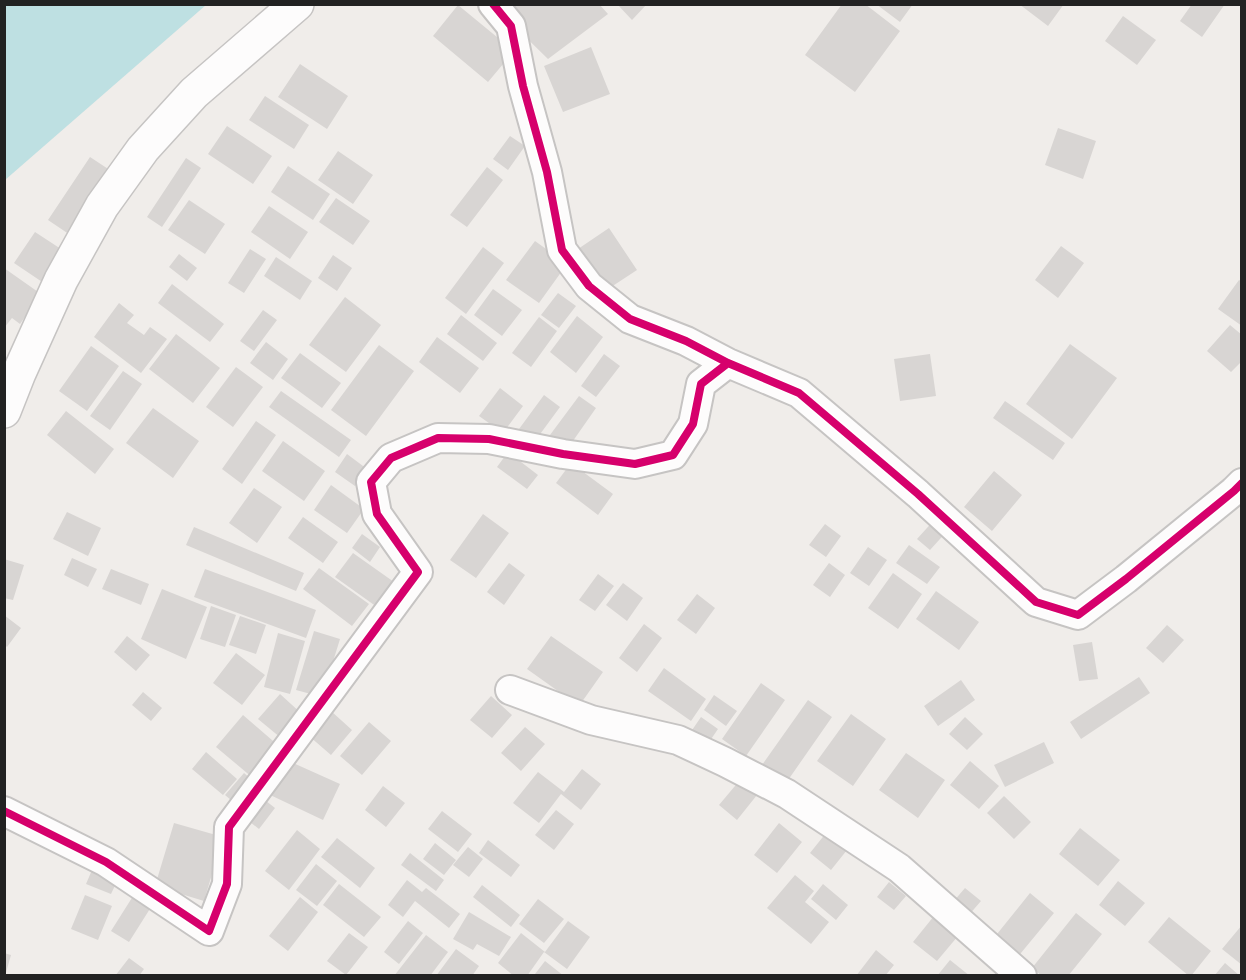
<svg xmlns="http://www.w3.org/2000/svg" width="1246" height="980" font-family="'Golos Text',sans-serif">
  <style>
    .water { fill: #bee0e2 }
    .building { fill: #d8d5d3 }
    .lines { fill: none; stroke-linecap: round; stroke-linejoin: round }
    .minor-casing { stroke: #c6c4c3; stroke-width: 32 }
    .tertiary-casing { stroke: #c6c4c3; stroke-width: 36 }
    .minor { stroke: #fdfcfc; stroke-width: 28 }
    .tertiary { stroke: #fdfcfc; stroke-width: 33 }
    .cycleway-casing { stroke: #fff; stroke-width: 11 }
    .cycleway { stroke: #d6006c; stroke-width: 8 }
  </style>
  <rect width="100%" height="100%" fill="#f0edea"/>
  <path class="water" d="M5 4H206V5L5 180Z"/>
  <path class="building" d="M492 4H599L608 14 548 59Z
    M617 4H647L632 20Z
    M842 4H865L900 31 855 92 805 55Z
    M876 4H913L900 22Z
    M1019 4H1064L1048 26Z
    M1192 4H1225L1202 37 1180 21Z
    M458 5 514 51 488 82 433 36Z
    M1123 16 1156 40 1137 65 1105 41Z
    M591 47 610 94 563 112 544 66Z
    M300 64 348 96 327 129 278 97Z
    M265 96 309 125 294 149 249 120Z
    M227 126 272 156 253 184 208 154Z
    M1058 128 1096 141 1083 179 1045 165Z
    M510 136 525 146 508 170 493 159Z
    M338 151 373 175 353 204 318 180Z
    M90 157 134 186 91 249 48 220Z
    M186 158 201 168 162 227 147 217Z
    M288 166 330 194 313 220 271 192Z
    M487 167 503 180 467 227 450 215Z
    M336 198 370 221 353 245 319 222Z
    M189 200 225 224 205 254 168 230Z
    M269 206 308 232 290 259 251 232Z
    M609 228 637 270 605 291 578 249Z
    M35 232 87 266 66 298 14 263Z
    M535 241 567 264 539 303 506 280Z
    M1061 246 1084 263 1058 298 1035 280Z
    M483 247 504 263 466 314 445 298Z
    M250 249 266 259 244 293 228 283Z
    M179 254 197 268 187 281 169 267Z
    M333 255 352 268 337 291 318 278Z
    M276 257 312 281 300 300 264 276Z
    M4 268 41 294 20 324 12 318 4 328Z
    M1239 280 1242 282V326L1218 309Z
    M172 284 224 324 210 342 158 303Z
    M493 289 522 310 502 336 474 315Z
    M558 293 576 306 559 328 541 315Z
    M345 297 381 325 346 372 309 345Z
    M119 303 134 315 127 323 144 335 150 327 167 339 141 373 94 337Z
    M263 310 277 320 254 351 240 341Z
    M461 315 497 343 483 361 447 334Z
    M577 316 603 337 576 373 550 352Z
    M539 317 557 331 531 367 512 353Z
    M1230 325 1242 335V361L1231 372 1207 351Z
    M176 334 220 368 193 403 149 369Z
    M437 337 479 368 460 393 419 362Z
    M266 342 288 359 273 380 250 363Z
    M1070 344 1117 378 1072 439 1026 404Z
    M379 345 414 371 366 436 331 410Z
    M91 346 119 366 87 411 59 391Z
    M300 353 341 383 322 408 281 378Z
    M604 354 620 366 596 397 581 386Z
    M930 354 936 396 900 401 894 359Z
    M236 367 263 387 233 427 206 407Z
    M123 371 142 384 110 430 90 416Z
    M500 388 523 406 503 433 479 416Z
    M281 391 351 440 339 457 269 407Z
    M544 395 560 407 535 441 519 429Z
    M579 396 596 408 568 448 550 435Z
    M1005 401 1065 443 1053 460 993 418Z
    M153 408 199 441 173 478 126 443Z
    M66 411 114 449 95 474 47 435Z
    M256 421 276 435 242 484 222 469Z
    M283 441 325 471 304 501 262 471Z
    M508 452 538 475 527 489 497 467Z
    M347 454 367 469 355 486 335 472Z
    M571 463 613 494 598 515 556 483Z
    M994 471 1022 495 992 531 964 507Z
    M331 485 364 509 347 533 314 510Z
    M254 488 282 507 257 543 229 523Z
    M67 512 101 528 88 556 53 539Z
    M483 514 509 533 476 578 450 560Z
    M303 517 338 542 323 563 288 538Z
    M936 518 949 529 930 550 917 539Z
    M825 524 841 536 826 557 809 545Z
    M194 527 304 573 296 591 186 545Z
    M362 534 380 547 370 562 352 548Z
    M909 545 940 567 927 584 896 563Z
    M868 547 887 560 869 586 850 573Z
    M353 553 394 582 377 607 335 577Z
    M72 558 97 569 88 587 64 575Z
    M4 559 24 565 13 600 4 598Z
    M509 563 525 575 504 605 487 592Z
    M829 563 845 575 830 597 813 585Z
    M319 568 369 604 352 626 303 589Z
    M111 569 149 584 141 605 102 589Z
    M205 569 316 610 306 638 194 597Z
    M893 573 922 594 898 629 868 608Z
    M598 574 614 586 595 611 579 600Z
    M623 583 643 598 627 621 606 605Z
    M162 589 207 607 186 659 141 639Z
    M936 591 979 622 959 650 916 619Z
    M697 594 715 608 696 634 677 620Z
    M211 606 236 615 225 647 200 639Z
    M4 615 21 628 7 647 4 644Z
    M240 616 266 625 256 654 229 645Z
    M644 624 662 638 637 672 619 658Z
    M1167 625 1184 640 1163 663 1146 648Z
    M314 631 340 639 322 697 296 690Z
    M278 633 305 641 290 694 264 687Z
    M127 636 150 655 136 671 114 652Z
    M551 636 603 672 579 706 527 669Z
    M1092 642 1098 679 1079 681 1073 645Z
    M236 653 265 675 242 705 213 683Z
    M664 668 706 699 691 721 648 691Z
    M1139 677 1150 693 1081 739 1070 722Z
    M961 680 975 700 938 726 924 706Z
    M761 683 785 700 746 756 722 739Z
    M143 692 162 708 151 721 132 705Z
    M280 694 302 714 281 738 258 719Z
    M714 695 737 711 726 726 704 710Z
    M491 696 512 715 492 738 470 720Z
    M808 700 832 717 786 783 762 765Z
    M331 711 352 730 331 755 309 736Z
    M851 714 886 739 853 786 817 761Z
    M243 715 280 747 253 778 216 747Z
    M701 717 718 729 705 748 688 736Z
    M965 717 983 734 967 750 949 734Z
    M369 722 391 741 362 775 340 756Z
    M525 727 545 744 521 771 501 753Z
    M1044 742 1054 763 1005 787 994 765Z
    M206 752 237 779 223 795 192 769Z
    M906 753 945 780 918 818 879 790Z
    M282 758 340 784 323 820 266 793Z
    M970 761 999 786 979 809 950 785Z
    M582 769 601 784 581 810 561 794 539 823 513 803 538 772 564 792Z
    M244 773 257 784 238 806 225 795Z
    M740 780 757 795 737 820 719 805Z
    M383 786 405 803 386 827 365 810Z
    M256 793 275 808 259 829 240 814Z
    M1004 796 1031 822 1014 839 987 813Z
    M556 810 574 824 554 850 535 835Z
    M442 811 472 834 458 852 428 829Z
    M174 823 223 837 204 901 155 886Z
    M779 823 802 842 777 873 754 855Z
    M1080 828 1120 860 1098 886 1059 854Z
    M297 830 320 849 289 890 265 871Z
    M826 833 847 850 831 870 810 853Z
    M337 838 375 868 360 888 321 857Z
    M488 840 520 865 511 877 479 853Z
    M435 843 456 860 444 875 423 859Z
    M468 847 483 859 469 877 453 865Z
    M410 853 444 880 436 891 401 865Z
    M95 863 120 875 111 894 86 884Z
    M316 864 337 881 317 906 296 890Z
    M795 875 814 891 805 902 829 922 811 944 767 908Z
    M407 880 422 892 426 888 460 914 449 928 415 901 403 917 388 905Z
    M1118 881 1145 903 1125 926 1099 905Z
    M889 882 906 896 894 910 877 897Z
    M339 884 381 917 364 937 323 905Z
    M823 884 848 905 836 920 811 899Z
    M482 885 520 915 511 927 473 897Z
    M965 888 981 901 968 916 953 902Z
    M135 893 153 904 129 942 111 931Z
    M1030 893 1054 913 1016 959 993 939Z
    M85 895 112 906 98 940 71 929Z
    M300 897 318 912 288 951 269 936Z
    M538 899 564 919 544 943 519 924Z
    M469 912 511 937 499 956 477 944 473 950 453 939Z
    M1076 913 1102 934 1068 976H1042L1032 968Z
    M934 916 958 936 937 961 913 942Z
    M1169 917 1211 951 1191 976H1189L1148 942Z
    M408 921 423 933 399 964 384 952Z
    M568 921 590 937 567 969 544 952 527 976H514L498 963 521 933 545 952Z
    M1242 925V965L1222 949Z
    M349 933 368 947 346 975 327 961Z
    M426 935 448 952 430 976H394Z
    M456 949 479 966 472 976H436Z
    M876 950 894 965 885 976H856Z
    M4 953 11 955 5 976H4Z
    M129 958 144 969 139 976H115Z
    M950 960 970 976H937Z
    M545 961 564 976H538L535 974Z
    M1225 963 1240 976H1214Z"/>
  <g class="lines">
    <defs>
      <path id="minor" d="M493 4 511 26 523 86 547 172 562 250 589 286 630 319 686 341 728 363 799 393 918 494 1036 602 1078 615 1126 579 1234 491 1242 483
        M510 690 591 720 678 740 725 762 787 794 899 868 1022 976
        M4 811 106 862 209 931 227 884 229 827 418 572 377 514 371 482 391 458 438 438 489 439 563 454 635 464 673 455 693 424 701 384 728 363"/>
      <path id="tertiary" d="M4 411 19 373 61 280 102 206 143 149 194 93 297 4"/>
    </defs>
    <use href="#minor" class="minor-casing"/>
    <use href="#tertiary" class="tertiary-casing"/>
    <use href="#minor" class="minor"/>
    <use href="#tertiary" class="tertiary"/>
    <defs>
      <path id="cycleway" d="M493 4 511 26 523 86 547 172 562 250 589 286 630 319 686 341 728 363 799 393 918 494 1036 602 1078 615 1126 579 1234 491 1242 483
        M4 811 106 862 209 931 227 884 229 827 418 572 377 514 371 482 391 458 438 438 489 439 563 454 635 464 673 455 693 424 701 384 728 363"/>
    </defs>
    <use href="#cycleway" class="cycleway-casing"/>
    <use href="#cycleway" class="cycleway"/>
  </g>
  <rect width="1246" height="980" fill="none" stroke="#222222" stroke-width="12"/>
</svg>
